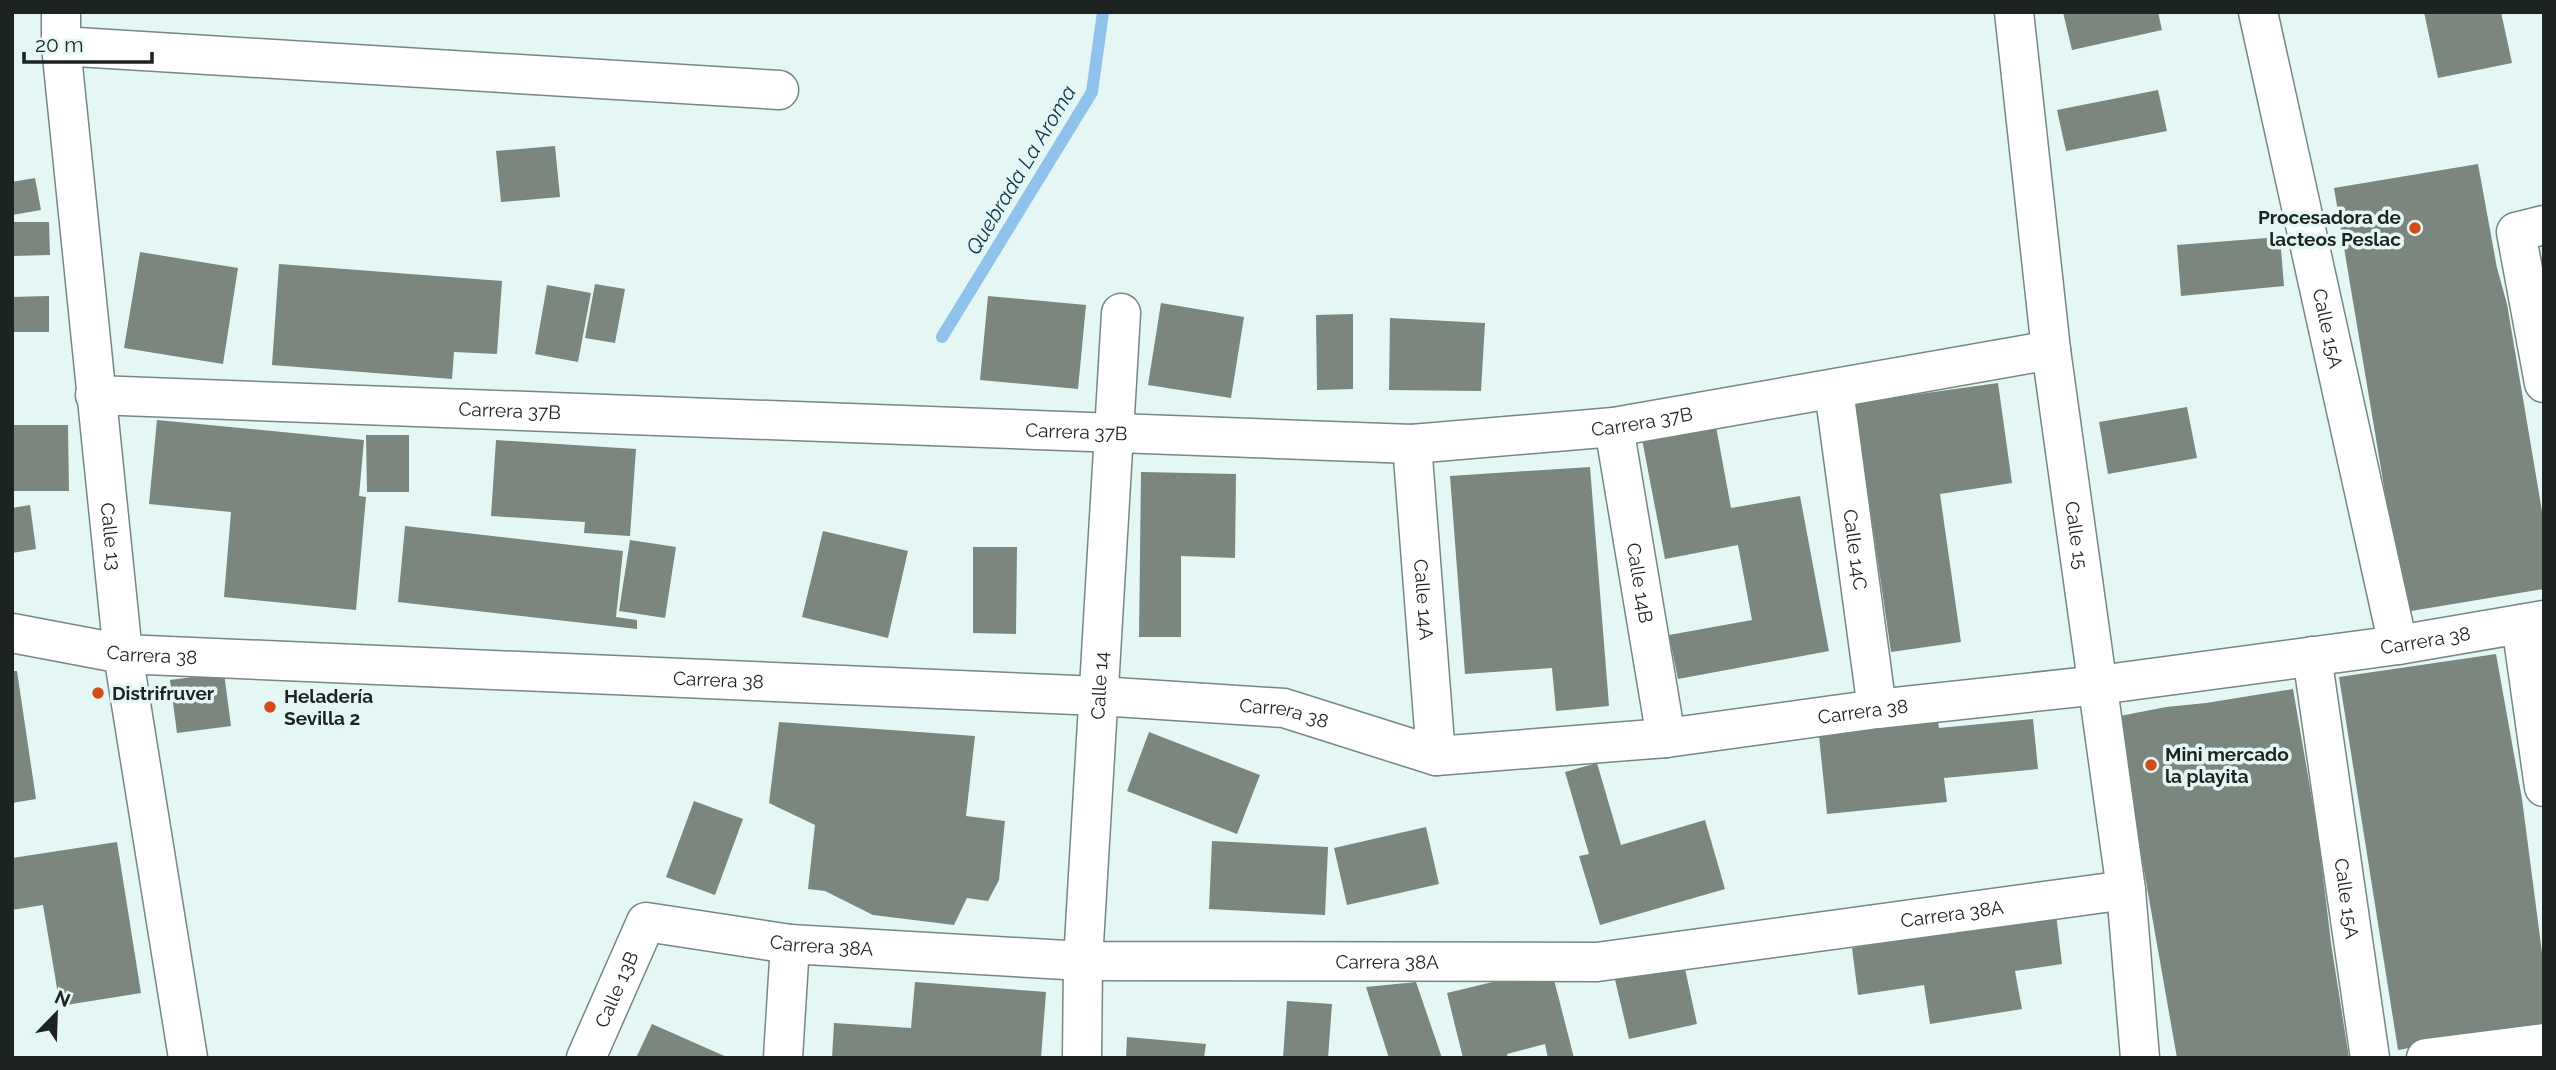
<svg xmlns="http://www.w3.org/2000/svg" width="2556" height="1070" font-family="Raleway,sans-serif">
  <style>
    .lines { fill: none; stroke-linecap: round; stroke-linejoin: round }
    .stream { stroke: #8fc3ec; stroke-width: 12 }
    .building { fill: #7a867e }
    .minor-casing { stroke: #768784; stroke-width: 41 }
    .minor { stroke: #fff; stroke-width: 38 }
    .poi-dot { fill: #d24b18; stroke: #e4f7f4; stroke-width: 2.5 }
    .labels { text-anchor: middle; stroke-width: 7; stroke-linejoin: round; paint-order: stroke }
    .poi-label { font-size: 19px; font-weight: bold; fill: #1c2321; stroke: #e4f7f4; text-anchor: start }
    .street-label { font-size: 19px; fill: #1c2321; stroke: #e4f7f4 }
    .water-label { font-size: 21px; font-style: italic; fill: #09334e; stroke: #e4f7f4 }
  </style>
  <rect width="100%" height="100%" fill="#e4f7f4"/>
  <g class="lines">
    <path class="stream" d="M942 337 1092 92 1103 12"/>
  </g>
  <path class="building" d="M2063 12H2158L2162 30 2072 50Z
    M2424 12H2501L2512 63 2438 78Z
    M2158 90 2167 131 2066 151 2057 110Z
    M555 146 560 197 501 202 496 151Z
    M2478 164 2497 268 2507 304 2544 523V589L2405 612 2334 188Z
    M35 178 41 210 12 215V182Z
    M12 222H49L50 255 12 256Z
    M2280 237 2284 286 2181 296 2177 245Z
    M140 252 238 268 223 364 124 348Z
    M279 264 502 281 497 354 454 352 452 379 272 365Z
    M595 284 625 289 615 343 585 338Z
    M547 285 591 293 578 362 535 354Z
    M49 296V332H12V297Z
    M988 296 1086 305 1078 389 980 380Z
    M1161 303 1244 317 1231 398 1148 385Z
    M1353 314V389L1317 390 1316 315Z
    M1390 318 1485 323 1481 391 1389 390Z
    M1998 383 2012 483 1940 494 1961 642 1891 652 1855 403Z
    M2187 407 2197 458 2108 474 2099 422Z
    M157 420 364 440 359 496 366 497 356 610 224 597 231 512 149 504Z
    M1715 421 1731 508 1800 496 1829 651 1678 679 1669 635 1752 620 1738 545 1665 559 1641 434Z
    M12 425H68L69 491H12Z
    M366 435H409V492H367Z
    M496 440 636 449 630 536 584 533 585 522 491 516Z
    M1590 467 1609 706 1556 711 1552 668 1465 674 1450 476Z
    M1141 472 1236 474 1235 558 1181 556V637H1139Z
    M30 505 36 549 12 553V508Z
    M405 526 623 551 616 617 637 620V629L398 602Z
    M823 531 908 551 888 638 802 617Z
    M630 540 676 547 665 618 619 611Z
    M973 547H1017L1016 634 973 633Z
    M2496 654 2522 799 2544 968V1024L2398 1050 2339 677Z
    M12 671H17L36 799 12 803Z
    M224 673 231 726 177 733 170 680Z
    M2293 689 2318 834 2331 943 2349 1058H2177L2142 859 2120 716 2166 707 2206 703Z
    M1937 715 1939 728 2033 719 2038 769 1944 778 1947 802 1827 814 1818 726Z
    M779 722 975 736 966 816 1005 821 999 880 988 901 967 898 954 925 873 915 825 891 808 889 815 825 769 803Z
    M1149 732 1260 775 1237 834 1127 791Z
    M1597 763 1621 845 1705 820 1725 889 1600 925 1579 856 1589 854 1565 772Z
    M694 801 743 819 715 895 666 877Z
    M1426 827 1439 884 1347 905 1334 848Z
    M1212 841 1328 847 1325 915 1209 909Z
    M117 842 141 993 60 1006 43 905 12 910V858Z
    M2056 914 2062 964 2015 971 2022 1009 1930 1024 1924 985 1858 995 1852 948Z
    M1682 955 1697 1024 1629 1039 1613 971Z
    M1551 968 1574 1058H1548L1545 1044 1507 1054 1508 1058H1463L1447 993Z
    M915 982 1046 992 1041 1058H832L834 1023 911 1028Z
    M1416 982 1442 1058H1389L1366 987Z
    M1287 1001 1332 1004 1328 1058H1283Z
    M652 1024 729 1058H636Z
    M1127 1037 1206 1044 1204 1058H1126Z"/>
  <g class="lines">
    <defs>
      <g id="minor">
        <path id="s1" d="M61 12V46L123 654 188 1058"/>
        <path id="s2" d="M2014 12 2051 350 2126 890 2140 1058"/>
        <path id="s3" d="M2258 12 2398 645"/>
        <path d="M61 46 779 90"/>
        <path d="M2544 225 2516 232 2544 383"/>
        <path id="s4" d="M1834 390 1877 709"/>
        <path id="s5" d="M95 395 1412 444 1614 427 2051 350"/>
        <path id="s6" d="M1614 427 1666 738"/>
        <path id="s7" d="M1412 444 1436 756"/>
        <path d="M2521 624 2544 787"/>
        <path id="s8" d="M12 633 123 654 1099 696 1284 708 1436 756 1666 738 1877 709 2099 685 2398 645 2544 620"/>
        <path id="s9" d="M2312 656 2370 1058"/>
        <path id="s10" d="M586 1058 646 922 790 944 1083 961 1597 962 2126 890"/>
        <path d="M783 1058 790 944"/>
        <path id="s11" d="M1082 1058 1083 961 1121 313"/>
        <path d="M2426 1058 2544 1043"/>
      </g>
    </defs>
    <use href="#minor" class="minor-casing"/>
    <use href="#minor" class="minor"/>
  </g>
  <g class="poi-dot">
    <circle cx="2415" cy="228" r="7"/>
    <circle cx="98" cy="693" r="7"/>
    <circle cx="270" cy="707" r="7"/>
    <circle cx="2151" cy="765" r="7"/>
  </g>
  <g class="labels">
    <g class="poi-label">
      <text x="2401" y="224" text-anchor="end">Procesadora de<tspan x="2401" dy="22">lacteos Peslac</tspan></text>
      <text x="112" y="700">Distrifruver</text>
      <text x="284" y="703">Heladería<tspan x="284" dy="22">Sevilla 2</tspan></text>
      <text x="2165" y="761">Mini mercado<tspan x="2165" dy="22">la playita</tspan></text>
    </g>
    <g class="street-label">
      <text dy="7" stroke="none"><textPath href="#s3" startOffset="324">Calle 15A</textPath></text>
      <text dy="7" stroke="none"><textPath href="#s5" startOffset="415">Carrera 37B</textPath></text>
      <text dy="7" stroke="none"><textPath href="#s5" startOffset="1549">Carrera 37B</textPath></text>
      <text dy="7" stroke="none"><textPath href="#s5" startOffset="982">Carrera 37B</textPath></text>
      <text dy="7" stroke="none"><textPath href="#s2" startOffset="527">Calle 15</textPath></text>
      <text dy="7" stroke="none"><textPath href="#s1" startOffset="527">Calle 13</textPath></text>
      <text dy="7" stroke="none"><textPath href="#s4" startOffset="161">Calle 14C</textPath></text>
      <text dy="7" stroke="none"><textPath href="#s6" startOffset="158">Calle 14B</textPath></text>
      <text dy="7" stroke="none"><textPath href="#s7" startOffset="156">Calle 14A</textPath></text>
      <text dy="7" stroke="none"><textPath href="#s8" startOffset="2431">Carrera 38</textPath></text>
      <text dy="7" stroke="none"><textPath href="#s8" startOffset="142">Carrera 38</textPath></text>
      <text dy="7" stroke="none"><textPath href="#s8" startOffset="709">Carrera 38</textPath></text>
      <text dy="7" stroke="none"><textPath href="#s11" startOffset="373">Calle 14</textPath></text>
      <text dy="7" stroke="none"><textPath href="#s8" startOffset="1864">Carrera 38</textPath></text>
      <text dy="7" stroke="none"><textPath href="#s8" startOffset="1276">Carrera 38</textPath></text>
      <text dy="7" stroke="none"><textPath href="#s9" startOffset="245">Calle 15A</textPath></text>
      <text dy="7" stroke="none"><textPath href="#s10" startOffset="1460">Carrera 38A</textPath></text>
      <text dy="7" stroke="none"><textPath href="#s10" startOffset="326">Carrera 38A</textPath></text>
      <text dy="7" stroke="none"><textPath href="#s10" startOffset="892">Carrera 38A</textPath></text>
      <text dy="7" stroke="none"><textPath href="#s10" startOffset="75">Calle 13B</textPath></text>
    </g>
    <g class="water-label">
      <text transform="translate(1021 170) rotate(-59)" y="7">Quebrada La Aroma</text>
    </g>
  </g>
  <rect width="2556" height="1070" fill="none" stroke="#1c2321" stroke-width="28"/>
  <g transform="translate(56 1014) rotate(23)" stroke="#e4f7f4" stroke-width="5" paint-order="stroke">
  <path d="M0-5L12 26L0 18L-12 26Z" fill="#1c2321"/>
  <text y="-10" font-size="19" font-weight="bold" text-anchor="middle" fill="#1c2321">N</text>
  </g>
  <path d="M24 52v10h128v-10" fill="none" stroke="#1c2321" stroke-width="3.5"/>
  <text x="35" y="52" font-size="21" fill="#1c2321" stroke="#e4f7f4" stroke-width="5" paint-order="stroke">20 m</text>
</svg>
